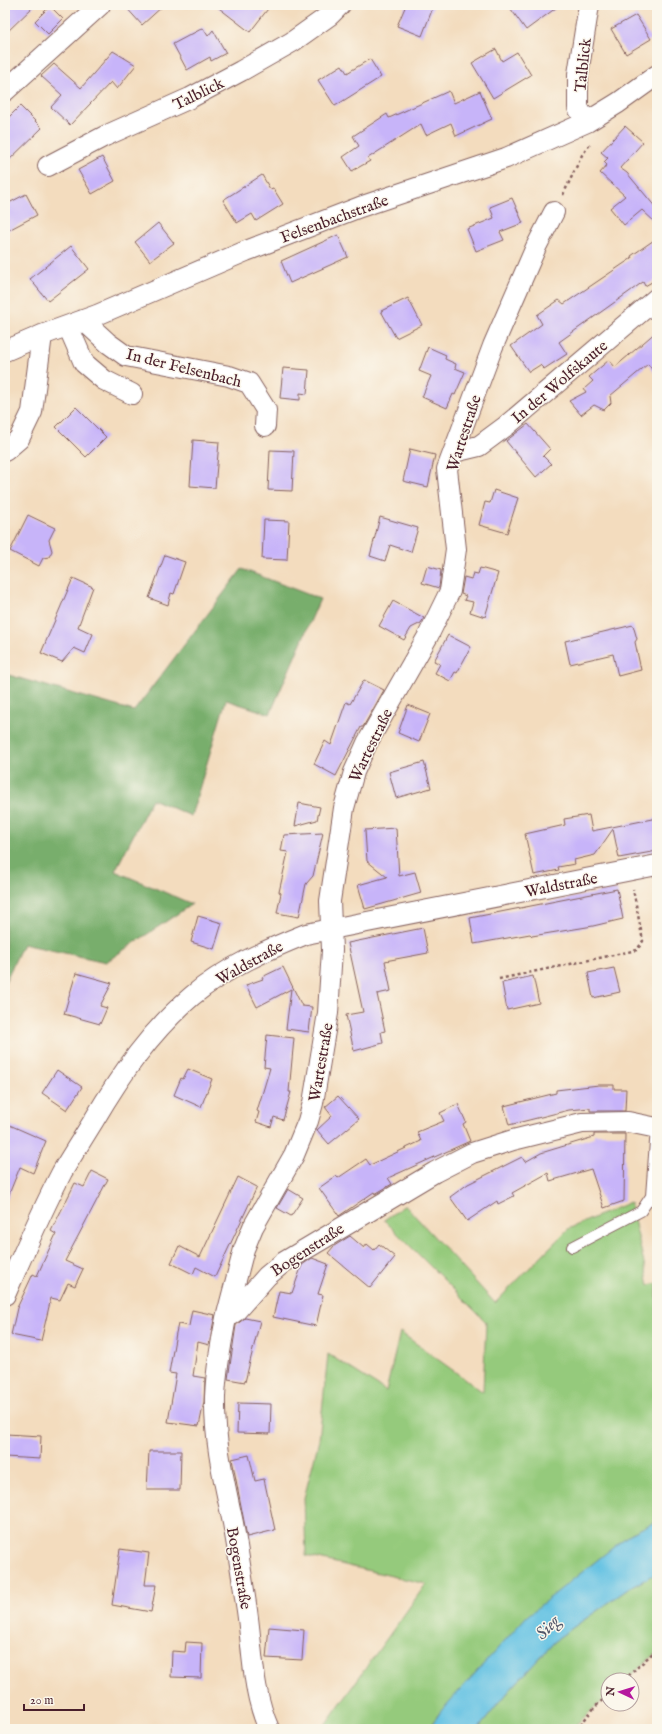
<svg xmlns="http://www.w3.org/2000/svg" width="662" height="1734" font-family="'IM FELL English',serif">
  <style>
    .green { fill: #95ca7c; stroke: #707454 }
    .forest { fill: #78ae6c; stroke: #61664c }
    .water { fill: #65c2e3; stroke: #587087 }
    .building { fill: #c7b4f9 }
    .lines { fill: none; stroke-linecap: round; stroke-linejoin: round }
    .lane-casing { stroke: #85615e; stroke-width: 12 }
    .street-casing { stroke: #85615e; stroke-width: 22 }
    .path { stroke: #85615e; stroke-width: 2.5; stroke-dasharray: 3 3; stroke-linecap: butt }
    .lane { stroke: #fff; stroke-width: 10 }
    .street { stroke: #fff; stroke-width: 20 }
    .labels { text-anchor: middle; stroke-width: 3; stroke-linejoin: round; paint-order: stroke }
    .street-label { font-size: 16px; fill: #4a1f2b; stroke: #fbf7ec }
    .water-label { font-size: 17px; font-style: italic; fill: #53586b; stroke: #fbf7ec }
  </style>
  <rect width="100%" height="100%" fill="#fbf7ec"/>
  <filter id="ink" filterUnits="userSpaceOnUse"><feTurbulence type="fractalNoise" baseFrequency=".025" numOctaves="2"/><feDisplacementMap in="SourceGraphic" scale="8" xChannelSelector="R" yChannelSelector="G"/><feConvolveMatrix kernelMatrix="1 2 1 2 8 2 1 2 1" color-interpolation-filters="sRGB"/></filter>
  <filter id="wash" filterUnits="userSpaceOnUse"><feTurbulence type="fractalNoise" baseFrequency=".012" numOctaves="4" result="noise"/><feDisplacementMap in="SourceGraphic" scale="16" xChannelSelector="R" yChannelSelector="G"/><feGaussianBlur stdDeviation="0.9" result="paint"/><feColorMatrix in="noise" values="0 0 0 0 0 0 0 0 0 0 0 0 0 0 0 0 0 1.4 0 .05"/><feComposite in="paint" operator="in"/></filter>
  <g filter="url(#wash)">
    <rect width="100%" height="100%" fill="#f3dcbe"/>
    <path class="green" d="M630 1202 649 1285 657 1283V1521L630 1534 441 1711 428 1729H322L426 1584 306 1556 304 1498 319 1440 328 1354 386 1391 400 1332 483 1392 486 1322 384 1220 405 1205 495 1303 568 1229Z
      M657 1573V1652L626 1680H608V1696L571 1729H478L509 1691 558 1638 628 1589Z"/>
    <path class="forest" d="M242 569 320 599 270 714 226 700 191 816 152 799 115 871 192 904 106 962 23 944 5 982V674L134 711Z"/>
    <path class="water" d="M657 1521V1573L628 1589 558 1638 509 1691 478 1729H429L441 1711 527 1616 630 1534Z"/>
    <g id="blocks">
      <path class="building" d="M5 5H35L5 34Z
        M124 5H164L142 25Z
        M215 5H271L250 32Z
        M406 5H434L422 36 397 26Z
        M508 5H560L526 30Z
        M50 6 63 19 48 34 35 21Z
        M636 15 651 39 626 54 611 29Z
        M203 28 208 36 213 30 226 53 211 61 210 57 187 70 173 44Z
        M496 49 502 61 517 52 531 75 493 98 472 63Z
        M113 51 136 65 117 89 111 82 70 125 51 107 62 95 41 76 54 64 81 88Z
        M370 59 381 77 335 106 318 80 342 65 347 73Z
        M449 91 454 103 480 91 492 119 456 136 451 123 426 135 421 124 368 158 370 161 352 171 343 157 359 146 353 136 387 114 389 118Z
        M20 106 42 128 5 164V121Z
        M625 126 643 142 620 168 627 173 657 209V224L642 210 624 225 610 208 625 196 600 173 607 165 604 162 608 158 601 152Z
        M102 157 115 181 92 194 78 170Z
        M262 175 270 189 273 188 283 204 256 221 252 214 237 223 223 200Z
        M26 194 37 215 5 232V205Z
        M512 198 523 223 500 232 504 240 476 251 467 229 494 218 490 207Z
        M158 223 174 243 150 261 135 242Z
        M338 235 348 257 290 283 281 261Z
        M657 238V279L645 286 643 282 559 342 567 354 544 369 540 365 529 372 511 346 542 324 537 315 559 300 564 304 632 258 631 256Z
        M71 246 89 269 48 301 30 279Z
        M408 298 422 325 396 338 381 311Z
        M657 331V376L648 364 610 396 611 403 604 410 594 405 581 415 569 401 586 392 584 389 593 381 589 377 609 360 615 367Z
        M428 347 446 355 445 359 456 364 455 368 465 372 455 395 453 394 447 408 422 397 431 376 419 371Z
        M283 368 309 370 307 394 300 393V400L280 398Z
        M76 407 106 437 86 457 56 427Z
        M528 424 550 449 543 456 551 464 536 477 506 441Z
        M193 440 219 442 215 488 190 486Z
        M410 449 435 455 428 487 403 481Z
        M270 450 294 451 292 491 268 490Z
        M494 490 518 498 507 533 479 525 485 502 490 503Z
        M28 515 55 528 49 540 52 551 49 557 43 558 39 566 10 551Z
        M380 517 418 528 411 552 390 545 385 561 370 556Z
        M264 520 289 521 287 560 262 559Z
        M165 555 185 562 174 594 171 593 168 605 149 598Z
        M427 566 441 570 439 588 422 583Z
        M480 568 498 573 485 617 470 612 473 602 464 600 466 596 461 594 464 577 471 579 473 573 478 574Z
        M73 578 93 587 78 627 93 634 85 653 74 648 62 662 41 653Z
        M393 601 424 618 421 623 411 628 404 640 379 626Z
        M633 625 637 639 635 642 641 670 618 676 613 654 570 664 565 641Z
        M448 635 471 647 457 673 455 672 450 681 435 673 440 664 434 661Z
        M364 680 384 690 363 727H361L336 776 314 764 325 741 331 745 346 702 350 704Z
        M408 705 430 714 419 742 398 733Z
        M424 762 431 788 396 798 389 772Z
        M299 803 320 807 317 820 295 826Z
        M589 815 592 831 657 818V851L619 858 613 829 595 855 574 860 575 864 558 867 559 870 534 875 525 834 565 825 564 819Z
        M396 828 399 876 415 872 421 893 365 909 358 885 387 877 367 861 365 830Z
        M323 833 313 876 306 884 299 917 277 913 281 893 279 892 288 852 281 851 284 835Z
        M617 889 623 919 593 926 532 936 530 934 474 944 470 918Z
        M198 916 222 923 214 949 191 942Z
        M423 928 428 953 385 961 391 991 377 994 385 1031 381 1032 383 1043 354 1051 346 1015 363 1012 348 943Z
        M283 967 302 1006 312 1007 309 1032 286 1029 291 989 257 1007 246 985 263 979 262 977Z
        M614 968 620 992 593 998 588 973Z
        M76 973 112 983 100 1006 107 1008 100 1024 64 1014Z
        M533 976 539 1003 507 1010 502 983Z
        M267 1035 294 1038 289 1092H291L283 1120 274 1117 271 1127 256 1122 259 1112 257 1111 270 1068 264 1067Z
        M188 1069 212 1079 201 1107 174 1095 181 1078 183 1079Z
        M57 1070 82 1087 67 1110 42 1093Z
        M599 1085H614V1089H626L625 1111H590V1108L569 1110 509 1125 504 1106 556 1093V1090Z
        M338 1096 359 1119 329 1144 317 1130 332 1116 325 1107Z
        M458 1104 466 1122 463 1124 470 1141 388 1178 392 1184 375 1194 374 1192 339 1216 319 1188 336 1176 338 1178 366 1159 370 1165 421 1141 417 1132 444 1121 440 1113Z
        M5 1123 46 1141 33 1173 20 1167 5 1204Z
        M594 1134H625L624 1201 604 1208 591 1169 550 1181 548 1173 512 1193 514 1196 498 1204 497 1201 467 1221 450 1197 468 1184 522 1157 525 1162 541 1153 594 1137Z
        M92 1171 108 1179 65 1261 83 1269 75 1286 68 1283 60 1300 51 1298 41 1341 11 1335 17 1308 33 1274 37 1276 56 1234 51 1231 75 1183 84 1187Z
        M238 1177 257 1187 215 1277 196 1267 193 1274 171 1263 179 1246 200 1257Z
        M288 1189 303 1198 291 1216 277 1208Z
        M350 1236 364 1248 367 1244 374 1250 379 1244 395 1257 370 1288 328 1253 334 1246Z
        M312 1258 328 1264 318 1294 323 1295 316 1326 273 1317 279 1291 292 1293 302 1265Z
        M192 1310 215 1315 209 1345 198 1342 193 1376 205 1378 204 1402 199 1426 168 1422 176 1374 169 1373 176 1333 178 1324 189 1326Z
        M245 1318 260 1321 245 1382 228 1379 236 1325Z
        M238 1403 271 1404 270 1434 237 1433Z
        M6 1434 41 1436 40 1459 5 1457Z
        M149 1451H181L180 1490H147Z
        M249 1455 255 1481 264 1479 275 1530 247 1537 232 1459Z
        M120 1549 149 1553 145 1585H156L151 1612 112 1605Z
        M269 1627 304 1630 302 1660 266 1658Z
        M186 1642 202 1643 201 1678 171 1677 172 1651 185 1652Z"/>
    </g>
  </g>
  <g filter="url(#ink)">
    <use href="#blocks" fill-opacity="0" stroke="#85615e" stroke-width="1"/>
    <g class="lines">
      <defs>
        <path id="lane" d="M572 1247 641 1211 651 1196 656 1128"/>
        <path id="street" d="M5 91 100 5
          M587 122 578 108V74L589 5
          M48 166 105 136 190 98 241 71 292 42 330 15 340 5
          M83 320 108 343 126 356 229 376 249 383 266 410 265 426
          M68 326 84 363 104 380 132 394
          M5 351 42 335 97 315 246 251 360 207 506 158 587 122 618 103 657 75
          M5 451 19 439 32 412 42 335
          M454 452 479 446 506 426 657 298
          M5 1295C23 1254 41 1212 62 1172 72 1155 83 1138 94 1120 121 1074 151 1031 192 996 225 968 266 950 306 934L657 865
          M226 1318 244 1249 253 1227 294 1155 308 1121 313 1103 328 1013 332 950 330 901 344 808 354 772 367 743 428 636 450 591 456 549 447 469 493 346 536 247 554 212
          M269 1729C251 1689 253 1646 246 1604 242 1577 238 1550 233 1523 224 1481 214 1440 215 1397 216 1370 221 1344 226 1318L236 1311 267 1276 284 1262 435 1172 472 1153 513 1140 582 1123 628 1122 657 1128"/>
      </defs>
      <use href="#lane" class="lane-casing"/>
      <use href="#street" class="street-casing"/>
      <path class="path" d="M563 195 582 155 591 143
        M499 979 637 950 643 941 633 889
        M624 1680 657 1649
        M577 1729 594 1708 608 1695"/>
      <use href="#lane" class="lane"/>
      <use href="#street" class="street"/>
    </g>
  </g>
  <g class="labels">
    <g class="street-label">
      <text transform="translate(582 65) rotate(-84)" y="6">Talblick</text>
      <text transform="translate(198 93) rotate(-26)" y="6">Talblick</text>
      <text transform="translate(334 218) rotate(-20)" y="6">Felsenbachstraße</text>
      <text transform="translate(184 367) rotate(14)" y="6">In der Felsenbach</text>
      <text transform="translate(559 381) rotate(-40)" y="6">In der Wolfskaute</text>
      <text transform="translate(463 433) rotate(-72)" y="6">Wartestraße</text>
      <text transform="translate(370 745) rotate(-64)" y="6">Wartestraße</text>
      <text transform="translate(561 884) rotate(-11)" y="6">Waldstraße</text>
      <text transform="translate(249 962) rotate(-29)" y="6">Waldstraße</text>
      <text transform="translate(320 1062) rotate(-80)" y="6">Wartestraße</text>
      <text transform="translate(307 1249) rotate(-33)" y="6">Bogenstraße</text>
      <text transform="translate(240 1568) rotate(80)" y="6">Bogenstraße</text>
    </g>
    <g class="water-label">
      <text transform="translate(547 1627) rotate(-47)" y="6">Sieg</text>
    </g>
  </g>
  <rect width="662" height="1734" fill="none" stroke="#fbf7ec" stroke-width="20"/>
  <g transform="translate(620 1692) rotate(274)"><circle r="19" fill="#fbf7ec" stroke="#b4a19f"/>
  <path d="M0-3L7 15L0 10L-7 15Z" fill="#b5179e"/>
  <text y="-6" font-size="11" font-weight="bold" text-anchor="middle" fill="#4a1f2b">N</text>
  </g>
  <path d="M24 1704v6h60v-6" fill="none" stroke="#4a1f2b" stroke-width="2"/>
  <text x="30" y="1704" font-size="12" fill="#4a1f2b" stroke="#fbf7ec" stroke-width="3" paint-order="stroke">20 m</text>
</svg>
